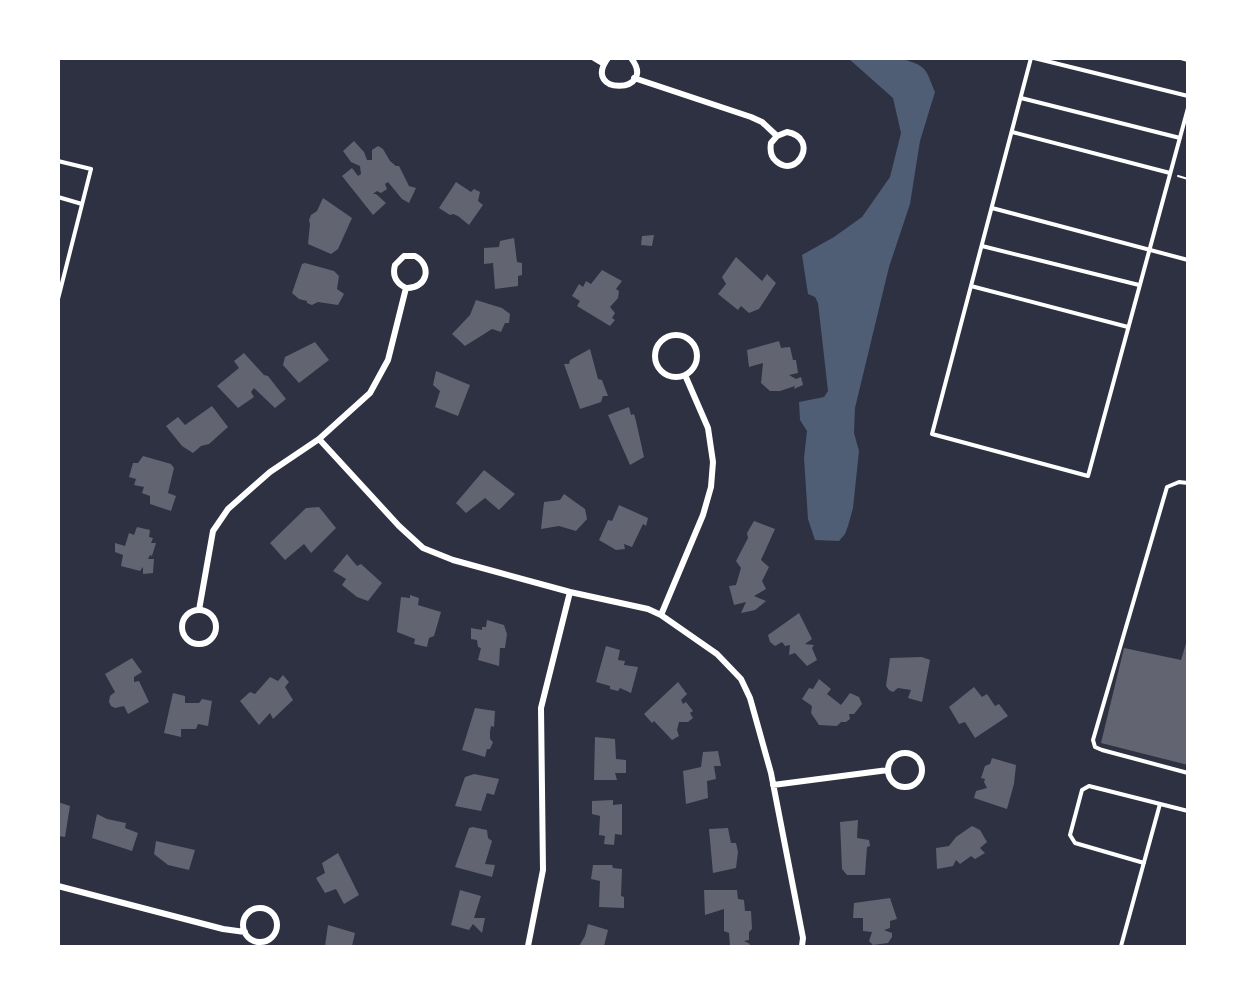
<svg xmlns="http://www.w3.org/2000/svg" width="1246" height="1005" font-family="'Crimson Pro',serif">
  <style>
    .water { fill: #4f5d75 }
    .building { fill: #626471 }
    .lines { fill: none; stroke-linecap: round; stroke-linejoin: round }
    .path { stroke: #fff; stroke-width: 2 }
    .service { stroke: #fff; stroke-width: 4 }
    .minor { stroke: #fff; stroke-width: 6 }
  </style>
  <rect width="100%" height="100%" fill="#2d3142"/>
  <path class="water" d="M849 59C868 58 911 54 925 70 929 75 932 86 935 92L920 141 910 204 889 267 855 408 854 433 859 451 853 508 848 526 845 534 839 541 815 540 808 519 804 458 807 431 800 420 799 402 824 397 828 391 818 303 815 297 808 294 802 255 834 237 862 217 890 177 901 133 893 98Z"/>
  <path class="building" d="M354 141 364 152 367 160H372V150L378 146 383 149 390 161 396 166H399L409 186 416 188 409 203 402 199 388 182 385 184 387 189 381 193 377 191 373 194H376L386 203 373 215 342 176 352 168 358 176 361 174 360 166 351 162 343 151Z
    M456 182 471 192 474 189 480 192 478 201 483 205 469 225 458 216 453 214 450 215 439 208Z
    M323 198 352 218 338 249 331 254 308 244 310 224 309 220 311 215 317 211Z
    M654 235 652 246 641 245 642 236Z
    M514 238 517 262 522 263V275L518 276V286L495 289 493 263 484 264V248L499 247 500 241Z
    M736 257 762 281 767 274 776 283 759 309 749 313 741 306 738 310 718 294 726 284 722 277Z
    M305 263 334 271 339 276 337 289 344 294 338 305 318 302 312 305 307 303V301L299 299 292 293 302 264Z
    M602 270 622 281 616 289 619 291 618 298 610 307 615 313 612 318 615 320 610 326 577 306 580 301 572 296 579 284 583 287 586 281 591 284Z
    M476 300 502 308 510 314 509 323H505L501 332 492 329 465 346 452 334 470 315Z
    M779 341 781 348 790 347 793 360H796L798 373 789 375 796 379 801 377 803 385 794 389 795 386 780 391H770L761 383 763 363 749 367 747 350Z
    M315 342 329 360 299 383 283 365 285 357Z
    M590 349 598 379 602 380 608 396H603L601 402 580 409 564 364H569L570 360Z
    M244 353 264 375 268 376 286 399 275 408 254 388 251 392 254 397 238 408 217 386 239 368 234 361Z
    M436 371 470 385 458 416 435 407 440 391 433 385Z
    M212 406 228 427 209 444 201 446 193 453 182 446 166 426 178 417 185 425Z
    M629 407 631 415 634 414 636 421 644 457 630 465 608 415Z
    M143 456 171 464 174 468 168 493 176 496 171 511 150 504V496L142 493 144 487 134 485 136 479 129 477 133 463H138Z
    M484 470 515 494 499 510 485 498 466 513 456 503Z
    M564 494 585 509 587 519 576 531 559 526 541 529 544 502 560 500Z
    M619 505 648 518 646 526 643 524 632 547 624 544 625 549 616 550 599 540 608 520 612 521Z
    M319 507 336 528 311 553 304 544 285 560 270 543 306 508Z
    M754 521 775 529 761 560 769 567 762 581 766 589 754 596 766 601 755 610 741 613 746 602 734 605 729 586 736 585 741 568 736 561 748 538 747 533Z
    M137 527 150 530 149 537 153 538 151 543H156L152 556 150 555 148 559H154L153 573 143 574V567L140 571 121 566 123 555 115 552V543L125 546 129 533 134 535Z
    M347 554 357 566 361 564 382 583 368 601 357 597 342 585 346 579 333 571Z
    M410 595 419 598 418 605 441 612 434 636 429 638 427 647 414 644 415 639 397 632 401 597 410 598Z
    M799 613 812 639 805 644 814 645 812 648 817 660 807 666 795 653 789 655 790 645 785 646 782 642 775 646 770 642 768 635Z
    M487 620 504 625 507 634 505 648H500L499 666 478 660 481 648 478 647 477 640 471 639V628L482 630V627H486Z
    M1188 637V765L1101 743 1124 648 1181 660Z
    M606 646 620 650 618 660 625 661 624 665 638 667 631 693 620 688 618 691 610 689V686L596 682Z
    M922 657 930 660 922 702 908 698 911 690 898 688 893 692 889 690 886 686 890 658Z
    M132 658 142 672 134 677V682L139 681 149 702 128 714 124 706 115 708 111 706 109 702 110 696 115 692 105 674Z
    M283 675 289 682 285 687 293 700 273 719 270 713 259 725 240 701 250 692 255 694 270 677 278 681Z
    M819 679 831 689 827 694 841 705 850 693 859 697 862 704 854 714H849L850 719 846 722H841L837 726 819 725 811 713 812 706 802 699 809 688 813 689Z
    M678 682 687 694 681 700 683 704 686 702 693 711 690 713 693 718 688 722H679L677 730 679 736 672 740 654 721 652 723 644 714Z
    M974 687 982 697 987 694 995 706 999 704 1008 716 975 738 965 722 959 724 949 707Z
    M173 693 185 696V703H199L202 699 212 701 208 726 198 724 196 729H181V737L164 733Z
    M475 708 495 711 494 727 491 726 490 732V739L493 742 490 749H487L485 757 462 750Z
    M595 737 615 739 616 759 626 760V773H615L617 780H594Z
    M718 751 721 766H714L716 779 707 781 708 798 686 804 683 771 701 767 703 752Z
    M992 758 1016 765 1014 784 1007 809 974 798 976 791 987 788 984 782 985 779 981 778 985 766 990 764Z
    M474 774 499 779 494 795 487 793 481 811 455 806 465 777Z
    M613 800V805L622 804V835L615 834 614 845 604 844 605 836 599 835 600 816 592 814V801Z
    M58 802 70 806 65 837 58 836Z
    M97 814 107 819 126 823 125 828 138 833 132 851 92 838Z
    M858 820 857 838 869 840 870 846 867 847 865 875H847L842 869 840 822Z
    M972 826 980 830 987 842 980 848 985 853 975 859 971 856 960 864 956 860 953 866 937 869 936 848 949 846 956 837Z
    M473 827 487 830 488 838 492 841 485 864 495 865 492 877 455 867 469 828Z
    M728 828 731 843H736L738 852 736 868 713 873 709 829Z
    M156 841 195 850 189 870 168 865 154 854Z
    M338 853 359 895 344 904 336 889 325 893 316 878 325 873 322 863Z
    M593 865H612L613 868 622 869 621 896 624 897V908L599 907 600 881 591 879Z
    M460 890 481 896 474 918H485L482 933 473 924 469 930 451 925Z
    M704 890H737L738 899 744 900 745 911H751L752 929 749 932V940L744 941 750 944 749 946H730L729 933 724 931V909L705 915Z
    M890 898 897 919 890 921V928L884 930 892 933V937L888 943 873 945 869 941 872 932 863 931V918H853L854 903Z
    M588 924 608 930 604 946H579L585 936Z
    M328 925 355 933 352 946H325Z"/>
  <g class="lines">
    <path class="path" d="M1178 176 1188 179"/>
    <path class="service" d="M1031 58 932 434 1088 476 1188 108
      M1034 58 1188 96
      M1181 58 1188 60
      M1021 98 1180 138
      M1012 132 1170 173
      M58 161 91 169 58 299
      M58 197 82 204
      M992 208 1188 260
      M982 246 1139 285
      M971 286 1128 327
      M1188 483 1179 482 1167 487 1093 740 1095 747 1102 750 1188 773
      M1144 863 1075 843 1070 835 1082 790 1089 786 1188 811
      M1121 946 1160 804"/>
    <path class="minor" d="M594 58 604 64
      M608 58C580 96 659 94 631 58
      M634 78 751 117 762 122 777 136 787 132C820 138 797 180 776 161 770 156 770 149 771 143L777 136
      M655 356a21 21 0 1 1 42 0a21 21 0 1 1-42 0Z
      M319 439 399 526 423 548 453 560 570 592 648 609 661 615 717 654 741 679 750 698 771 773 803 938 802 946
      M199 610 213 531 228 509 270 472 319 439 370 393 388 360 406 288C396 283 392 276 395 265L404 256H415C433 266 427 289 406 288
      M182 627a17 17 0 1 1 34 0a17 17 0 1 1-34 0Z
      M661 615 703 515 711 487 713 462 708 428 685 375
      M888 770a17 17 0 1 1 34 0a17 17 0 1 1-34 0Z
      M773 785 888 770
      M58 886 223 929 245 932
      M243 925a17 17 0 1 1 34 0a17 17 0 1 1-34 0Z
      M528 946 543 870 541 708 570 592"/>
  </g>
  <rect width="1246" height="1005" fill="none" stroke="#ffffff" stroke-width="120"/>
</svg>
